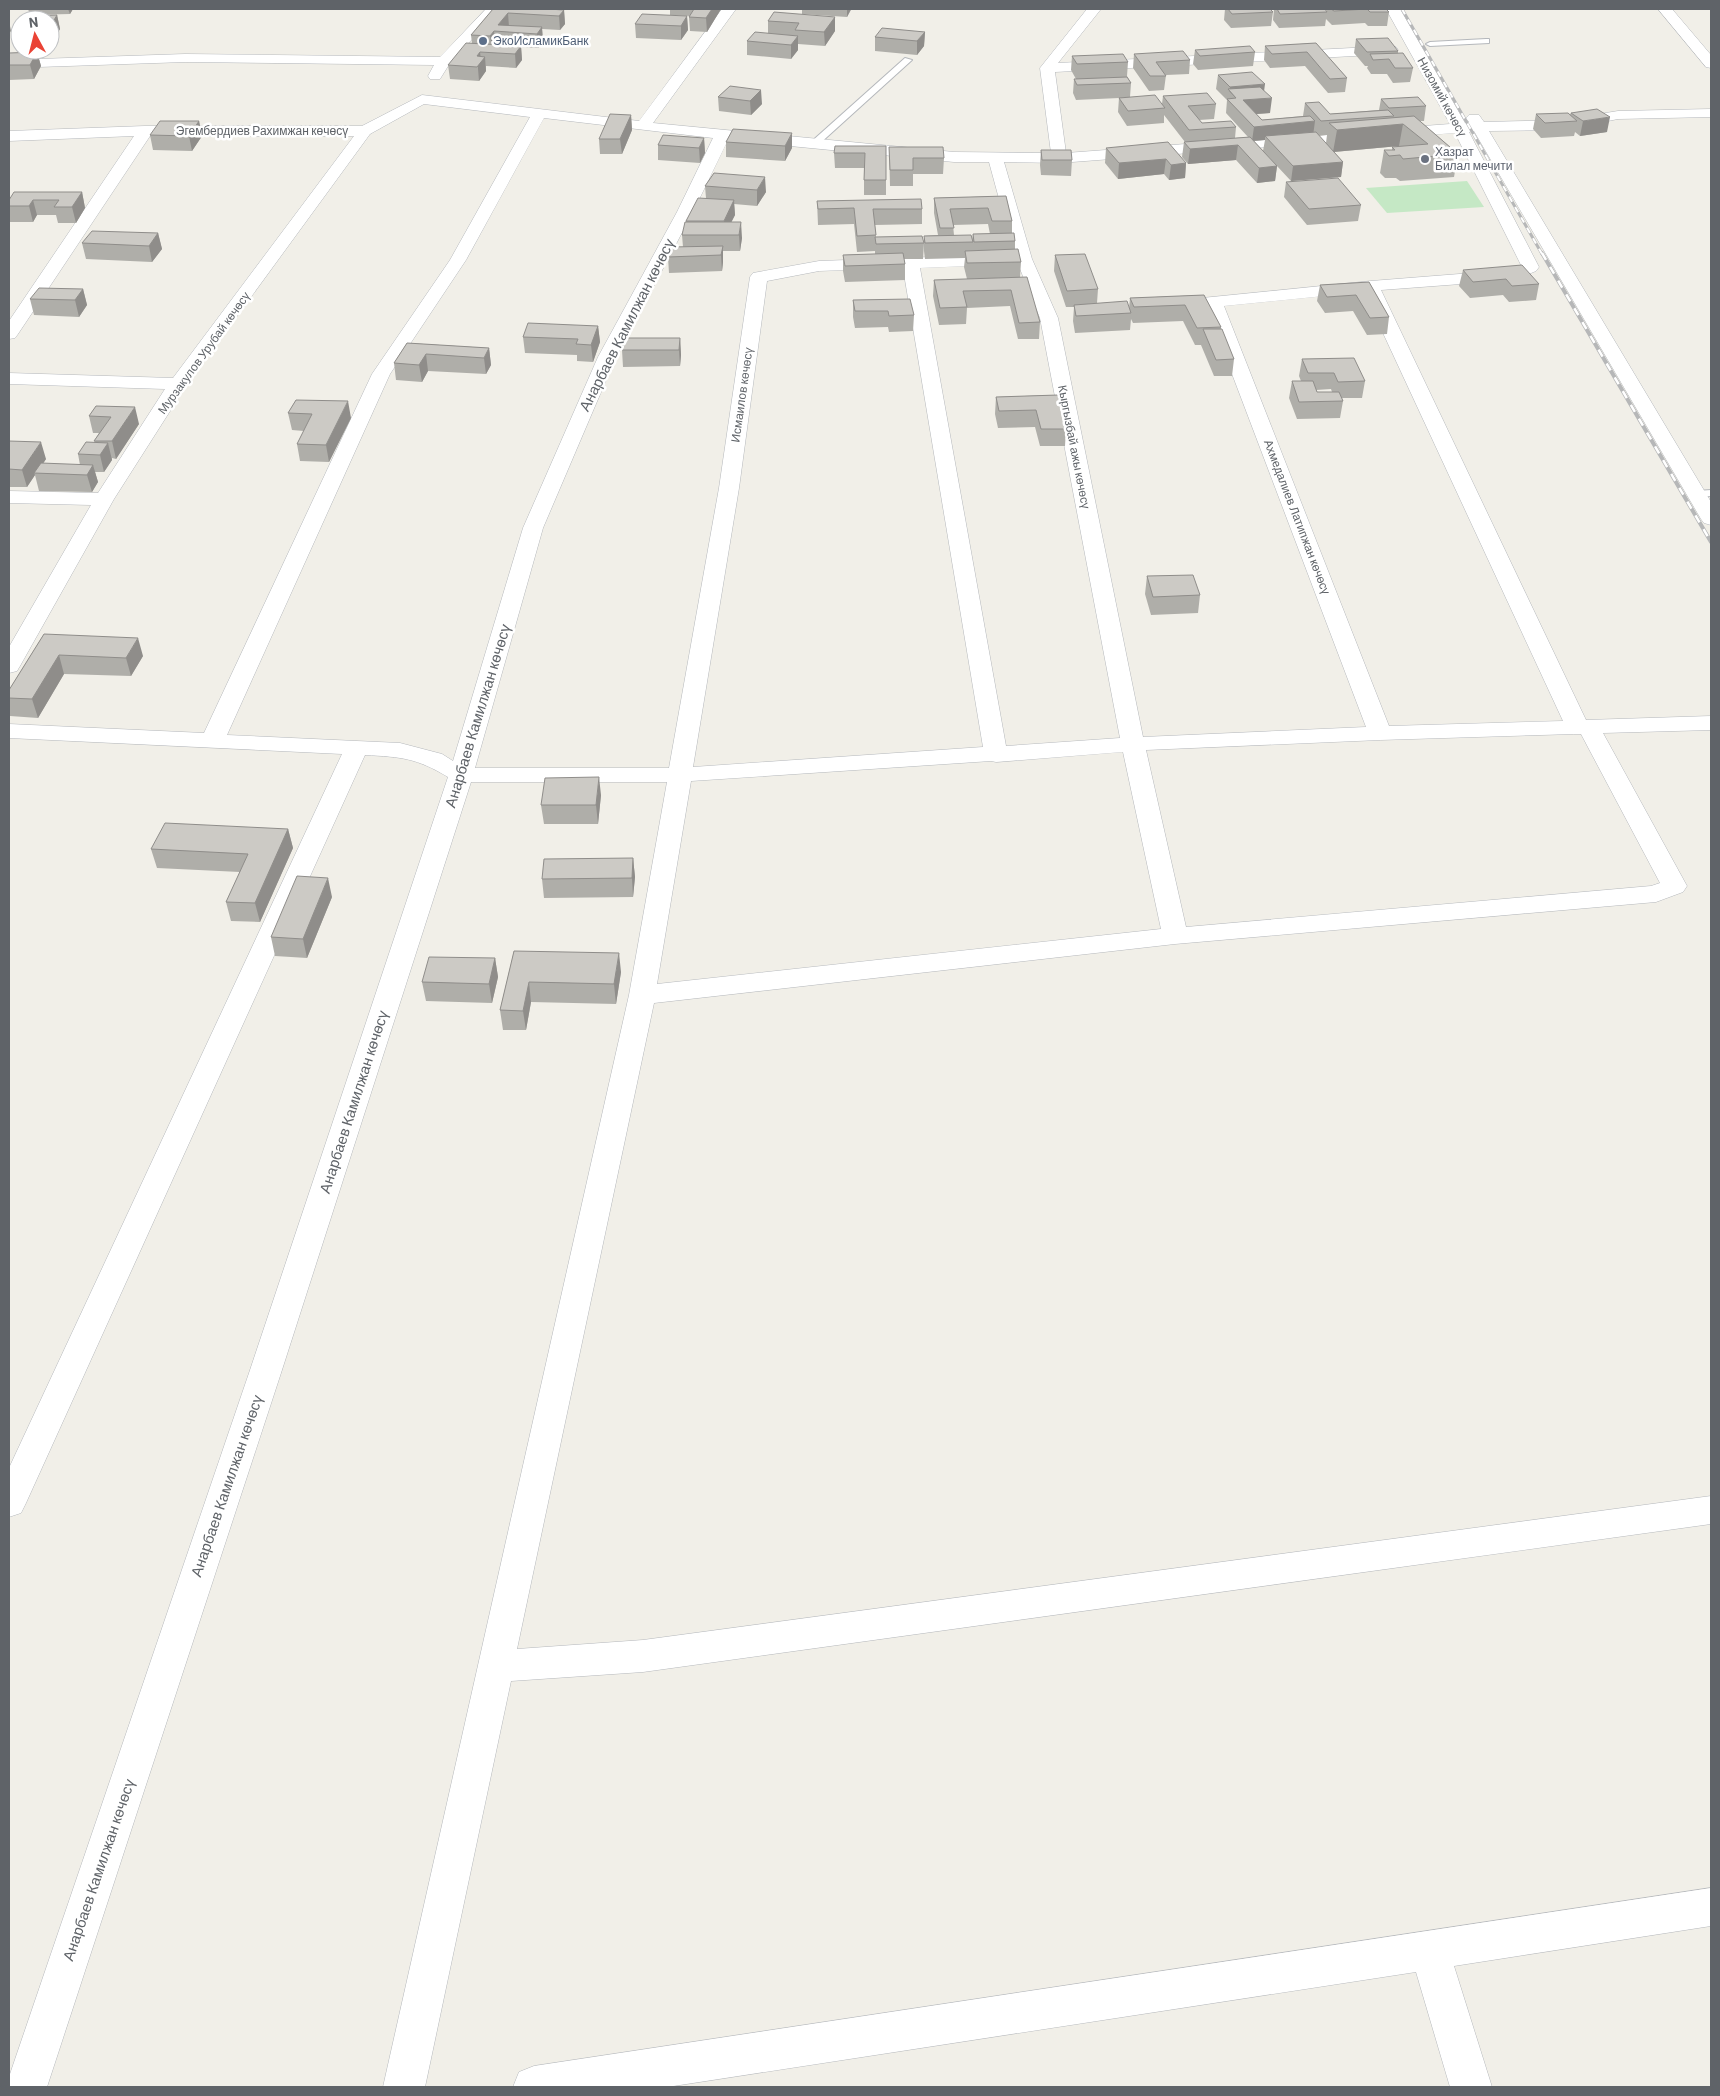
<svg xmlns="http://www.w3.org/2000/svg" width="1720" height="2096" font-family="Barlow,sans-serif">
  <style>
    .green { fill: #c5e8c5 }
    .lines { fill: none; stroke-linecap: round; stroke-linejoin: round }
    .service-casing { stroke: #b5b8bc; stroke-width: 2 }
    .minor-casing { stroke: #b5b8bc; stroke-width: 1 }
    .service { fill: #fff; fill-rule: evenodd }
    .minor { fill: #fff; fill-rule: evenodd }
    .rail-far1-casing { stroke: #b6b7b8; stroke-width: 3 }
    .rail-casing { stroke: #b6b7b8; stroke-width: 4 }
    .rail-far1 { stroke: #fff; stroke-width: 2; stroke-dasharray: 6; stroke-linecap: butt }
    .rail { stroke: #fff; stroke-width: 2.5; stroke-dasharray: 8; stroke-linecap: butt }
    .wall { fill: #afaea9; fill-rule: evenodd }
    .shaded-wall { fill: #8f8d8a }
    .building { fill: #cccac5; stroke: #8f8d8a }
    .service-dot { fill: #5c6f8a; stroke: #fff; stroke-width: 2 }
    .worship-dot { fill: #6b7280; stroke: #fff; stroke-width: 2 }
    .labels { text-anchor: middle; stroke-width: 5; stroke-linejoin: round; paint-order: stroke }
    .far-service-label { font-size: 12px; fill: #4e5e75; stroke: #fff; text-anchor: start }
    .far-street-label { font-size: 12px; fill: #5f6368; stroke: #fff }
    .far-worship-label { font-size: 12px; fill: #5b616d; stroke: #fff; text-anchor: start }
    .street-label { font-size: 15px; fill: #5f6368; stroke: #fff }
  </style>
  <rect width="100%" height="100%" fill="#f1efe8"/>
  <path class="green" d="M1467 181 1484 207 1387 213 1366 188Z"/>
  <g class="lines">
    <defs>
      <path id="service" d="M1486 39H1489V43L1430 46 1426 44 1430 42Z
        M905 58 912 60 817 146H811V142Z
        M1711 490V496L1697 497 1692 494 1697 491Z"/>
      <path id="minor" d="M486 9H500L450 63 440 79H430L428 76 434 65 185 62 9 68V60L185 54 440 57Z
        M722 9H736L653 123 954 152 1051 153 1040 68 1087 9H1101L1058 63 1391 46 1396 47 1398 50 1396 53 1391 54 1055 72 1066 153 1450 124 1386 9H1400L1465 123 1469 122 1466 118 1469 115H1479L1484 122 1563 120 1618 111 1711 109V117L1618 119 1563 130 1489 131 1711 502V525L1704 523 1701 519 1474 131 1469 132 1539 267 1536 271 1514 280 1381 290 1586 720 1711 716V730L1603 733 1687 886 1683 892 1656 902 1175 944 654 1003 517 1649 643 1640 1711 1496V1524L643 1672 511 1681 425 2087H383L629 995 667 782H471L281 1373 47 2087H9V2077L249 1373 448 777C416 758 402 757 365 755L26 1503 21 1513 9 1517V1468L342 754 9 738V724L204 733 372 374 450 260 530 117 424 104 370 134 186 386 114 499 20 666 17 671 9 673V647L91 505 9 503V491L98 493 165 389 9 384V373L173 378 354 136H150L18 334 15 338 9 339V321L134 136 9 141V131L145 126H362L422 95 639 121ZM544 118 713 138 677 212 598 357 523 528 453 761 442 754 400 743 227 735 390 374 466 260ZM1455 133 1521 265 1510 270 1371 281 1172 301 1166 302 1163 306 1166 310 1172 311 1207 308 1366 727 1143 737 1058 318 1032 259 1004 162 1059 163ZM728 140 954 162H989L1014 254 819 261 753 273 750 277 719 488 669 768H475L543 528 616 357 693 212ZM1018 264 1040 318 1120 738 1006 746 920 268ZM903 268 983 747 693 767 739 488 767 281 819 271ZM1364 292 1563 721 1389 726 1224 306ZM1574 734H1581L1660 883 1651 886 1186 927 1146 750 1380 740ZM1123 752 1161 929 657 984 691 781 991 761 996 762Z
        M1658 9H1672L1711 55V68L1706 67Z
        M1711 1888V1926L1454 1966 1492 2087H1450L1416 1972 667 2087H513L519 2072 534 2066Z"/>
    </defs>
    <use href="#service" class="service-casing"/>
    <use href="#minor" class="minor-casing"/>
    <use href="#service" class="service"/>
    <use href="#minor" class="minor"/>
    <defs>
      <path id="rail-far1" d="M1402 9 1542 254"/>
      <path id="rail" d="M1542 253 1711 542"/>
    </defs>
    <use href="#rail-far1" class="rail-far1-casing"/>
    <use href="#rail" class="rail-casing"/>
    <use href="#rail-far1" class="rail-far1"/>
    <use href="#rail" class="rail"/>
  </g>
  <path class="wall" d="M28 9H73L70 14 30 15Z
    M493 9H561V10H564L565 24 560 30 542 29 543 42 538 48 521 47 522 60 516 68 486 66V71L479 81 450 79 448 65 472 43 471 35Z
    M670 9H721L707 32 690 31 689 17 690 16 670 15Z
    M802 9H851V10L847 17 802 14Z
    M1225 9H1270L1273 12 1271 26 1231 28 1224 20Z
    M1274 9H1325L1327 11V9H1386L1389 12 1387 26H1368L1365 23 1332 25 1326 19 1325 26 1279 28 1273 20Z
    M57 15 60 29 53 41H50V20H20V42H17L14 28 21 16Z
    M687 16 688 30 681 40 636 38 635 24Z
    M835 17V31L825 46 798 44V50L791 59 747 55V41L768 33V21Z
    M925 32 924 46 917 55 875 51V37Z
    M1356 39 1398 51V53L1413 68 1410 82 1393 83 1387 74H1371L1367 68 1368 66H1365L1354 53Z
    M1316 43 1347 78 1345 92 1328 93 1305 66 1270 68 1264 60 1265 46Z
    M1195 50 1255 52 1253 66 1198 70 1193 64Z
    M37 52 41 66 34 79 9 80V53Z
    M1134 54 1190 60 1189 74 1166 75 1164 90 1149 91 1133 68Z
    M1072 56 1128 62 1127 76 1131 83 1130 97 1162 104 1163 96 1216 104 1214 119 1199 120 1202 123 1236 127 1235 138 1248 137 1226 113 1227 100 1216 89 1218 75 1264 90 1270 113 1256 114 1262 120 1303 116 1305 103 1330 114 1379 110 1381 99 1426 106 1424 121H1420L1458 154 1454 177 1400 181 1396 178H1385L1380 173 1384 150H1392V147L1399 146 1334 152 1343 162 1341 177 1291 181 1263 151 1265 140 1254 141 1277 166 1275 181 1257 183 1236 160 1188 164 1182 157 1184 142H1185L1164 115V123L1127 126 1118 112 1119 98 1076 100 1073 93 1074 79H1076L1071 70ZM1327 135 1326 143 1319 136Z
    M730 86 762 104 751 115 719 111 718 97Z
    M1571 113 1607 132 1580 136 1575 132 1574 136 1541 138 1533 129 1536 114H1570Z
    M631 115 632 130 622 154H600L599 139Z
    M199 121 202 136 192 151 153 150 150 135Z
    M733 129 792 148 785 161 726 157V142Z
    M704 138 705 153 700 163 658 160V145Z
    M886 146V195H864V168H835L834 153Z
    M889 147 944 158 943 174H913V186H890Z
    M1106 148 1186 163 1185 178 1169 180 1164 174 1118 179 1105 163Z
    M1041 150 1072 160 1071 176 1041 175 1040 165Z
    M714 173 766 192 757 206 734 204 735 215 731 222 742 238 740 251H723V262L722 271 669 273 668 257 683 247 682 235 686 221 706 198 705 186Z
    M1286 182 1361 205 1358 221 1307 225 1284 197Z
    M82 192 85 208 76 223H58L56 215H37L33 222H9V200Z
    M1006 196 1012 221V233L1015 241V250L1021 262 1020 277 1040 322 1039 339H1018L1010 306 967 308 966 324 939 325 933 296 934 280 967 279 964 267 965 258 925 259 924 251V236L938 235 934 213V198ZM988 224 990 234H973L972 240 954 235 953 225Z
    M817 201 922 209V224L875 225 876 237 924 243 923 259H904L905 264V280L845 282 843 271V255L875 254V251L857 252 854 224 818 225Z
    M158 233 162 249 152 262 86 259 82 243Z
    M1055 255 1098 289 1097 303 1129 308 1130 298 1204 295 1221 327V329L1234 359 1232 376H1214L1201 345H1195L1183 321 1133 323 1131 319 1130 330 1075 333 1073 321 1074 307H1066L1054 271Z
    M1463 270 1539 284 1536 300 1509 302 1503 295 1470 298 1459 286Z
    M1369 282 1389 317 1387 334 1367 335 1353 311 1325 313 1317 301 1320 285Z
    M83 289 87 305 79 317 34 315 30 299Z
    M853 300 914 315 913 331 889 332 888 327 855 328 853 317Z
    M598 326 600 342 593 362 577 361V355L525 353 523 337Z
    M680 338 681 355 680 366 623 367 622 350Z
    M407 343 489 348 491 365 486 374 428 371 422 382 396 380 394 363Z
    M1302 359 1365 381 1362 398H1342L1343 401 1340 418 1297 419 1289 398 1292 381H1301L1299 376ZM1331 389 1332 392H1317L1316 390Z
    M1058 395 1066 429 1065 446H1040L1035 427 998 428 995 414 996 397Z
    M296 400 351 418 329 462 300 461 297 444 304 431 292 430 288 413Z
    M96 406 139 424 116 459 112 458V460L104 472H95L98 482 92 492 39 491 35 475 27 487H9V441L46 459 43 464 80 465 78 454 95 442 94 441 99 433H93L89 416Z
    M1147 576 1200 595 1198 613 1151 615 1145 594Z
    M44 634 143 656 131 676 64 674 38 718 10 716 9 713V690Z
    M601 795 598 824H544L541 805Z
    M288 829 293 848 260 922 231 921 226 902 240 872 157 868 151 849Z
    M633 858 635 877 633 897 544 898 542 879Z
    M332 897 307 958 275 956 271 937Z
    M514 951 621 972 616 1004 531 1002 526 1030H503L500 1010Z
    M495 958 498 977 492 1003 426 1001 422 982Z"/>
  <path class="shaded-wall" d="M68 9H73L70 14Z
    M712 9H721L707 32 706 18Z
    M847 9H851L847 17Z
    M564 10 565 24 560 30 559 16Z
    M508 13 509 27 498 25Z
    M57 15 60 29 53 41 50 27Z
    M687 16 688 30 681 40V26Z
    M835 17V31L825 46 824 32Z
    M9 21 11 31 9 34Z
    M542 27 543 42 538 48 537 34Z
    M494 31 495 46 492 50 490 36Z
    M925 32 924 46 917 55V41Z
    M798 36V50L791 59V45Z
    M521 46 522 60 516 68 515 54Z
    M37 52 41 66 34 79 30 65Z
    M480 52 481 61 485 57 486 71 479 81 477 56Z
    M1265 84 1263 99 1236 98 1229 91 1230 87Z
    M761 90 762 104 751 115 750 101Z
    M1272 98 1270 113 1243 115V100Z
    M631 115 632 130 622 154 620 139Z
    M1610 117 1607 132 1580 136 1583 121Z
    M199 121 202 136 192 151 189 136Z
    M1315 121 1313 136H1265V140L1252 141 1254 127Z
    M1403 124 1399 146 1333 152 1337 130Z
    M792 133V148L785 161V146Z
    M704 138 705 153 700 163 699 148Z
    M1238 145 1236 160 1188 164 1190 149Z
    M1166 159 1164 174 1118 179 1119 163Z
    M1343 162 1341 177 1291 181 1293 166Z
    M1186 163 1185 178 1169 180 1171 165Z
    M1277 166 1275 181 1257 183 1259 168Z
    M765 177 766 192 757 206V190Z
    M82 192 85 208 76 223 72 207Z
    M33 200 37 215 33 222 29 206Z
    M734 200 735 215 725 235H724V221Z
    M741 222 742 238 740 251 739 235Z
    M158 233 162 249 152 262 149 246Z
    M723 246V262L722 271 721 255Z
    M83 289 87 305 79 317 75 300Z
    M598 326 600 342 593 362 591 345Z
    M680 338 681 355 680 366 679 350Z
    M489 348 491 365 486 374 484 358Z
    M426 354 428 371 422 382 419 365Z
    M348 401 351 418 329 462 326 445Z
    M135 407 139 424 116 459 112 441Z
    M41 442 46 459 36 473H34L35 475 27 487 22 470Z
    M108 443 112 460 104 472 100 455Z
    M93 465 98 482 92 492 87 475Z
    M138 638 143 656 131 676 126 658Z
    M59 655 64 674 38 718 32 699Z
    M599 777 601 795 598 824 596 805Z
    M288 829 293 848 260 922 255 903Z
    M633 858 635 877 633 897 632 878Z
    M328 878 332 897 307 958 303 939Z
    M619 953 621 972 616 1004 614 984Z
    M495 958 498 977 492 1003 489 984Z
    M529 982 531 1002 526 1030 523 1011Z"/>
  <path class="building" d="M493 9H548L564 10 559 16 508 13 498 25 542 27 537 34 494 31 490 36 471 35Z
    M694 9H712L706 18 689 17Z
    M1228 9H1270L1273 12 1232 14Z
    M1277 9H1325L1327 12 1280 14Z
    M1331 9H1386L1389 12H1370L1367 9 1334 11Z
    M774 12 835 17 824 32 795 30 799 23 768 21Z
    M642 14 687 16 681 26 635 24Z
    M57 15 50 27V20H20V28H14L21 16Z
    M882 28 925 32 917 41 875 37Z
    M755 32 798 36 791 45 747 41Z
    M1388 38 1398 51 1367 52 1356 39Z
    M466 43 521 46 515 54 480 52 477 56 485 57 477 67 448 65Z
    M1316 43 1347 78 1330 79 1307 52 1272 54 1265 46Z
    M1250 46 1255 52 1200 56 1195 50Z
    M1183 51 1190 60 1156 62 1166 76H1150L1134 54Z
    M37 52 30 65H9V53Z
    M1403 53 1413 68H1395L1389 59 1373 60 1370 54Z
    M1123 54 1128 62 1077 64 1072 56Z
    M1252 72 1265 84 1230 87 1218 75Z
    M1127 77 1131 83 1077 85 1074 79Z
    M730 86 761 90 750 101 718 97Z
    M1260 87 1272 98 1243 100 1262 120 1310 116 1315 121 1254 127 1227 99 1236 98 1228 89Z
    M1207 93 1216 104 1188 106 1202 123 1231 121 1236 127 1189 130 1163 96Z
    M1155 95 1165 108 1128 111 1119 98Z
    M1418 97 1426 106 1389 108 1381 99Z
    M1319 102 1330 114 1388 110 1394 116 1321 121 1305 103Z
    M1597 109 1610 117 1583 121 1571 113Z
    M1568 113 1577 121 1545 123 1536 114Z
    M610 114 631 115 620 139H599Z
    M1414 116 1458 154 1403 159 1400 155 1389 156 1384 150H1395L1392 147 1428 144 1403 124 1337 130 1329 123Z
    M160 121H199L189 136 150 135Z
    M733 129 792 133 785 146 726 142Z
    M1316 132 1343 162 1293 166 1265 136Z
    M663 135 704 138 699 148 658 145Z
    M1250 137 1277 166 1259 168 1238 145 1190 149 1184 142Z
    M1168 142 1186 163 1171 165 1166 159 1119 163 1106 148Z
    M835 146H886V180H864L865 153H834Z
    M889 147H943L944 158H913V170H890Z
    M1041 150H1071L1072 160H1042Z
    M714 173 765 177 757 190 705 186Z
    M1338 178 1361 205 1309 209 1286 182Z
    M14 192H82L72 207H54L59 200H33L29 206H9V200Z
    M1006 196 1012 221H992L988 208 950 209 954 228H940L934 198Z
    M698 198 734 200 724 221H686Z
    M921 199 922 209H873L876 235 857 236 854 208 818 209 817 201Z
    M685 222H741L739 235H682Z
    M92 231 158 233 149 246 82 243Z
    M1014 233 1015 241 974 242 973 234Z
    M971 235 973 242 925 243 924 236Z
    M922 236 924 243 876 244 875 237Z
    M723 246 721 255 668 257 671 247Z
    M1018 249 1021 262 967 263 965 251Z
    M903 253 905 264 845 266 843 255Z
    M1085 254 1098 289 1067 291 1055 255Z
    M1522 265 1539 284 1512 286 1506 279 1473 282 1463 270Z
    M1027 277 1040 322 1019 323 1011 290 963 291 967 307 940 308 934 280Z
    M1369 282 1389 317 1370 318 1356 295 1327 297 1320 285Z
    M39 288 83 289 75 300 30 299Z
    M1204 295 1221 327 1197 328 1185 305 1134 307 1130 298Z
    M910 299 914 315 889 316 888 311H855L853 300Z
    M1127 301 1131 313 1076 316 1074 305Z
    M528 323 598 326 591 345 576 344 578 339 523 337Z
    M1203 329H1222L1234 359 1216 360Z
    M624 338H680L679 350H622Z
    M407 343 489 348 484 358 426 354 419 365 394 363Z
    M1354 358 1365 381 1338 382 1334 373H1308L1302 359Z
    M1292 381H1313L1317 392H1339L1343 401 1299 402Z
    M1058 395 1066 429H1041L1036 410 999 411 996 397Z
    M296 400 348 401 326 445 297 444 312 414 288 413Z
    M96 406 135 407 112 441H94L111 417 89 416Z
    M9 441 41 442 22 470 9 469Z
    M86 442 108 443 100 455 78 454Z
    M41 463 93 465 87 475 34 473Z
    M1193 575 1200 595 1153 597 1147 576Z
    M44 634 138 638 126 658 59 655 32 699 9 698V690Z
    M599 777 596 805H541L545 778Z
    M165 823 288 829 255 903 226 902 248 854 151 849Z
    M633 858 632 878 542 879 544 859Z
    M297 876 328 878 303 939 271 937Z
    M514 951 619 953 614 984 529 982 523 1011 500 1010Z
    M429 957 495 958 489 984 422 982Z"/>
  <circle class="service-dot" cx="483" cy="41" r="5"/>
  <circle class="worship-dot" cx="1425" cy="159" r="5"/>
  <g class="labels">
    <g class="far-service-label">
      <text x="493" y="45">ЭкоИсламикБанк</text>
    </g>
    <g class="far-street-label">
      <text transform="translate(1442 97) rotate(61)" y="4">Низомий көчөсү</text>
      <text x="262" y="135">Эгембердиев Рахимжан көчөсү</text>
      <text transform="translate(204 353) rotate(-54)" y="4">Мурзакулов Урубай көчөсү</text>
      <text transform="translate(742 395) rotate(-82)" y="4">Исмаилов көчөсү</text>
      <text transform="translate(1074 447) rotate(79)" y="4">Кыргызбай ажы көчөсү</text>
      <text transform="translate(1297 517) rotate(69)" y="4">Ахмедалиев Латипжан көчөсү</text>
    </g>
    <g class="far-worship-label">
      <text x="1435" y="156">Хазрат<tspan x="1435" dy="14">Билал мечити</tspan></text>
    </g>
    <g class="street-label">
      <text transform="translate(627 325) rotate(-63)" y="5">Анарбаев Камилжан көчөсү</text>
      <text transform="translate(478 716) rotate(-73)" y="5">Анарбаев Камилжан көчөсү</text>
      <text transform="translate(354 1102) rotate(-72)" y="5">Анарбаев Камилжан көчөсү</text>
      <text transform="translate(227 1486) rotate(-71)" y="5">Анарбаев Камилжан көчөсү</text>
      <text transform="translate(99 1870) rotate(-71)" y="5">Анарбаев Камилжан көчөсү</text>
    </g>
  </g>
  <rect width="1720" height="2096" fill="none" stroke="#5f6368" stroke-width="20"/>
  <g transform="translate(35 35) rotate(353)"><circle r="24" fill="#ffffff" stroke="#bfc1c3"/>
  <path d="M0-4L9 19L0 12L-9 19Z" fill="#ea4335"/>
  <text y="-8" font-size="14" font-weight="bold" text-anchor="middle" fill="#5f6368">N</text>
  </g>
</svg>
